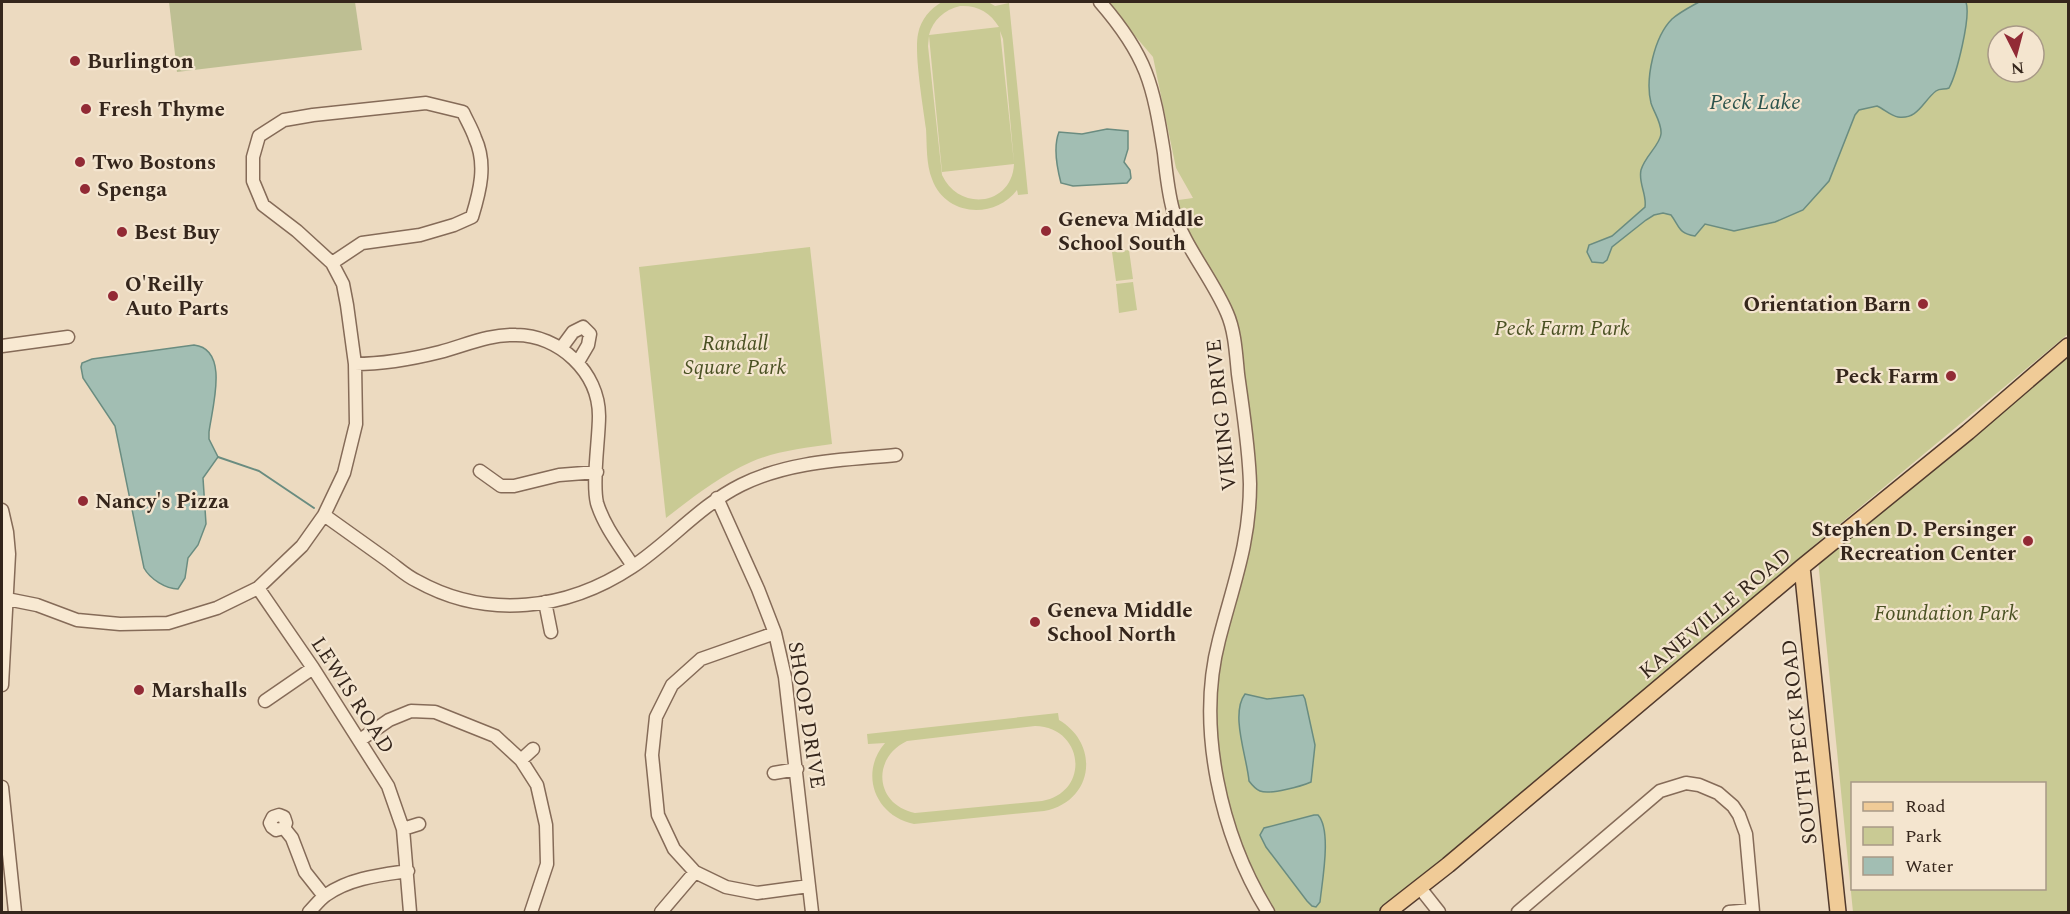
<svg xmlns="http://www.w3.org/2000/svg" width="2070" height="914" font-family="Spectral,serif">
  <style>
    .green { fill: #c9ca94; fill-rule: evenodd }
    .cemetery { fill: #bebf93 }
    .water { fill: #a2beb3; stroke: #6a8c80; stroke-width: 1.5 }
    .lines { fill: none; stroke-linecap: round; stroke-linejoin: round }
    .stream { stroke: #6a8c80; stroke-width: 2 }
    .minor-casing { stroke: #856b58; stroke-width: 15 }
    .major-casing { stroke: #523a2d; stroke-width: 18 }
    .minor { stroke: #f8e9d2; stroke-width: 12 }
    .major { stroke: #f0cb97; stroke-width: 15 }
    .poi-dot { fill: #922a35; stroke: #f4e5cf; stroke-width: 2 }
    .labels { text-anchor: middle; stroke-width: 4.5; stroke-linejoin: round; paint-order: stroke }
    .poi-label { font-size: 21px; font-weight: bold; fill: #35261c; stroke: #f4e5cf; text-anchor: start }
    .park-label { font-size: 21px; font-style: italic; fill: #4a5123; stroke: #f4e5cf }
    .street-label { font-size: 21px; fill: #35261c; stroke: #f4e5cf }
    .water-label { font-size: 22px; font-style: italic; fill: #2c544d; stroke: #f4e5cf }
  </style>
  <rect width="100%" height="100%" fill="#ecdac0"/>
  <path class="green" d="M942 2H988L995 6 1009 3 1028 194 1018 195 1017 190C994 220 945 216 932 179 926 164 927 145 926 129 923 106 914 54 918 34 921 19 930 9 942 2ZM960 6C977 5 990 12 999 27L929 35C933 20 944 10 960 6ZM1000 31 1003 39 1014 163ZM929 36 942 172 1014 164C1012 206 959 212 942 175L928 46Z
    M1106 2H2068V334L1817 543 1390 912H1268L1224 814 1211 697 1231 602 1250 485 1231 323 1171 201 1193 198 1176 168 1153 57ZM1998 36H2034V72H1998Z
    M810 247 832 444C805 448 776 451 751 462 720 476 693 497 666 518L639 267Z
    M1129 250 1133 279 1116 281 1112 252Z
    M1133 282 1137 310 1119 313 1116 284Z
    M2068 352V912H1853L1818 560ZM1852 784H2044V888H1852Z
    M1058 713 1059 720C1101 745 1093 802 1044 811L914 824C875 816 859 773 885 743L868 744 867 734ZM1035 726C1084 727 1091 792 1042 801L915 813C875 805 871 758 907 741Z"/>
  <path class="cemetery" d="M169 2H355L362 50 177 72Z"/>
  <path class="water" d="M1699 2H1966C1971 17 1957 73 1949 88 1945 90 1940 88 1936 91 1923 101 1918 120 1898 117 1891 116 1884 109 1877 106L1859 110 1855 115 1829 181 1803 210 1775 222 1734 231 1705 224 1695 236C1678 233 1680 227 1671 215L1663 213 1654 215 1646 220 1612 247 1607 260 1603 263 1592 262 1587 252 1589 245 1612 236 1645 207C1647 194 1638 183 1641 170 1645 156 1660 145 1661 134 1662 123 1654 113 1651 103 1645 79 1654 37 1672 19 1680 12 1690 7 1699 2Z
    M1107 129 1128 131V149L1124 162 1130 170 1131 178 1127 183 1073 186 1061 183C1057 168 1053 147 1059 132L1082 134Z
    M194 345C230 349 212 408 209 432V439L218 457 203 478 206 524 198 545 188 558 185 578 178 589C166 589 150 579 144 568L115 426 83 378 81 367 82 363 92 359Z
    M1245 694 1267 699 1303 695 1305 699 1315 745 1311 782C1302 786 1270 795 1260 791 1255 789 1252 785 1249 781 1247 757 1230 714 1245 694Z
    M1314 815H1318C1332 830 1322 882 1320 902L1316 907 1312 906 1307 901 1266 847 1260 835 1264 828Z"/>
  <g class="lines">
    <path class="stream" d="M218 457 259 471 314 508"/>
    <defs>
      <path id="minor" d="M1100 2C1147 56 1153 84 1164 153 1166 172 1168 192 1173 210 1184 246 1212 278 1227 313 1235 331 1236 354 1238 374 1243 411 1249 447 1250 484 1250 543 1233 585 1219 640 1196 728 1221 836 1268 912
        M2 346 68 337
        M562 347 573 332 583 327 590 334 588 345 578 362
        M355 364C384 364 412 359 440 352 466 345 490 334 516 335 559 335 599 372 599 416 599 439 592 482 597 503 604 526 620 546 633 566
        M480 471 501 486H514L559 475 597 472
        M717 498 758 589 775 633 785 677 812 912
        M2 510 7 532 9 554 2 685
        M324 515C345 530 366 545 387 560 397 567 406 576 417 581 487 620 567 610 632 567 670 542 699 506 741 485 789 461 843 460 896 455
        M258 588 313 668 388 786 403 829 410 912
        M7 599 37 605 77 620 120 624 168 623 217 608 258 588 302 546 324 515 344 473 356 424 355 364 347 305 343 284 332 263 297 231 263 205 253 181V157L259 136 284 120 313 115 426 103 463 112C467 121 472 129 475 138 487 164 480 191 472 217L454 225 420 235 362 243 332 263
        M545 602 551 632
        M775 633 701 659 672 685 656 717 652 755 658 815 674 849 695 872 726 887 757 893 809 886
        M265 701 313 668
        M360 740 389 720 411 711 435 712 495 736 521 760 537 785 546 825 547 864 531 912
        M521 760 533 749
        M774 773 797 769
        M2 787 15 912
        M284 828 276 830 272 827 270 823 273 817 279 815 284 817 286 823 284 828 292 838 305 872 324 896
        M403 829 419 824
        M1420 888 1439 912
        M309 912C314 907 320 899 326 895 350 878 380 875 408 871
        M661 912 695 872
        M1518 912 1660 791 1686 783 1699 785 1718 793 1733 806 1739 815 1746 834 1753 912
        M1729 912 1752 910"/>
      <path id="major" d="M1802 567 1838 912
        M1388 912 1448 865 1802 567 1968 432 2068 346"/>
    </defs>
    <use href="#minor" class="minor-casing"/>
    <use href="#major" class="major-casing"/>
    <use href="#minor" class="minor"/>
    <use href="#major" class="major"/>
  </g>
  <g class="poi-dot">
    <circle cx="75" cy="61" r="6"/>
    <circle cx="86" cy="109" r="6"/>
    <circle cx="80" cy="162" r="6"/>
    <circle cx="85" cy="189" r="6"/>
    <circle cx="1046" cy="231" r="6"/>
    <circle cx="122" cy="232" r="6"/>
    <circle cx="113" cy="296" r="6"/>
    <circle cx="1923" cy="304" r="6"/>
    <circle cx="1951" cy="376" r="6"/>
    <circle cx="83" cy="501" r="6"/>
    <circle cx="2028" cy="541" r="6"/>
    <circle cx="1035" cy="622" r="6"/>
    <circle cx="139" cy="690" r="6"/>
  </g>
  <g class="labels">
    <g class="poi-label">
      <text x="87" y="68">Burlington</text>
      <text x="98" y="116">Fresh Thyme</text>
      <text x="92" y="169">Two Bostons</text>
      <text x="97" y="196">Spenga</text>
      <text x="1058" y="226">Geneva Middle<tspan x="1058" dy="24">School South</tspan></text>
      <text x="134" y="239">Best Buy</text>
      <text x="125" y="291">O'Reilly<tspan x="125" dy="24">Auto Parts</tspan></text>
      <text x="1911" y="311" text-anchor="end">Orientation Barn</text>
      <text x="1939" y="383" text-anchor="end">Peck Farm</text>
      <text x="95" y="508">Nancy's Pizza</text>
      <text x="2016" y="536" text-anchor="end">Stephen D. Persinger<tspan x="2016" dy="24">Recreation Center</tspan></text>
      <text x="1047" y="617">Geneva Middle<tspan x="1047" dy="24">School North</tspan></text>
      <text x="151" y="697">Marshalls</text>
    </g>
    <g class="park-label">
      <text x="1562" y="335">Peck Farm Park</text>
      <text x="735" y="350">Randall<tspan x="735" dy="24">Square Park</tspan></text>
      <text x="1946" y="620">Foundation Park</text>
    </g>
    <g class="street-label">
      <text transform="translate(1221 415) rotate(-96)" y="7">VIKING DRIVE</text>
      <text transform="translate(1715 613) rotate(-40)" y="7">KANEVILLE ROAD</text>
      <text transform="translate(353 695) rotate(57)" y="7">LEWIS ROAD</text>
      <text transform="translate(807 715) rotate(81)" y="7">SHOOP DRIVE</text>
      <text transform="translate(1799 742) rotate(-96)" y="7">SOUTH PECK ROAD</text>
    </g>
    <g class="water-label">
      <text x="1755" y="109">Peck Lake</text>
    </g>
  </g>
  <rect width="2070" height="914" fill="none" stroke="#35261c" stroke-width="6"/>
  <rect x="1851" y="782" width="195" height="108" fill="#f4e5cf" stroke="#a89987" stroke-width="1.5"/>
  <rect x="1863" y="802" width="30" height="9" fill="#f0cb97" stroke="#a89987" stroke-width="1.5"/>
  <text x="1905" y="812" font-size="18" fill="#35261c">Road</text>
  <rect x="1863" y="827" width="30" height="18" fill="#c9ca94" stroke="#a89987" stroke-width="1.5"/>
  <text x="1905" y="842" font-size="18" fill="#35261c">Park</text>
  <rect x="1863" y="857" width="30" height="18" fill="#a2beb3" stroke="#a89987" stroke-width="1.5"/>
  <text x="1905" y="872" font-size="18" fill="#35261c">Water</text>
  <g transform="translate(2016 54) rotate(174)"><circle r="28" fill="#f4e5cf" stroke="#a89987" stroke-width="1.5"/>
  <path d="M0-4.5L10 22L0 15L-10 22Z" fill="#922a35"/>
  <text y="-9" font-size="16" font-weight="bold" text-anchor="middle" fill="#35261c">N</text>
  </g>
</svg>
